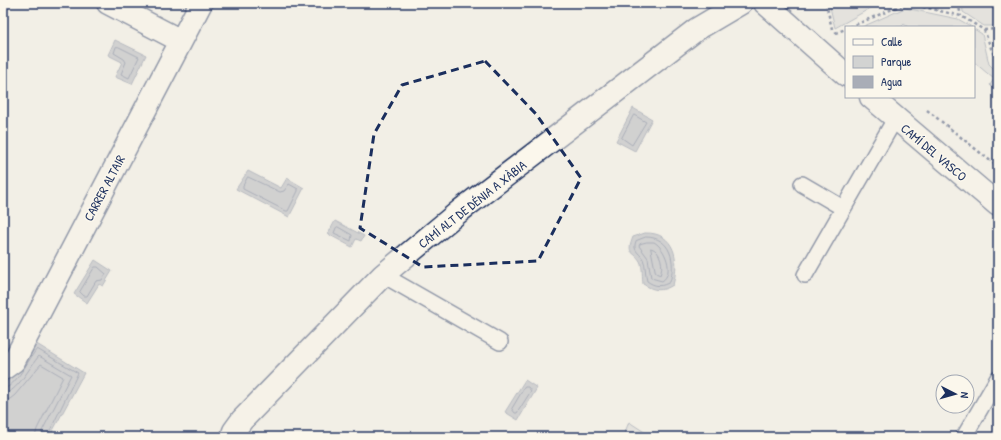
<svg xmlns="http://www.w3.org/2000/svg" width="1001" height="440" font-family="'Patrick Hand',sans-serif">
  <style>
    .green { fill: #d2d3d2; stroke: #768198 }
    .water { fill: #a9adb7; stroke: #707b93 }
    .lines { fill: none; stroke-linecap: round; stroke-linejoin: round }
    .shore { stroke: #546182; stroke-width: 1 }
    .service-casing { stroke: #1b2f5e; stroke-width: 18 }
    .minor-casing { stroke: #1b2f5e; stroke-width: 25 }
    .path { stroke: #1b2f5e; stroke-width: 2.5; stroke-dasharray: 3 3; stroke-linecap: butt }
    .service { stroke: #fbf7ec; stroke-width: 15 }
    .minor { stroke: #fbf7ec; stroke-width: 22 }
    .marked { fill: none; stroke: #1b2f5e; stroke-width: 3; stroke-dasharray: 8 5; stroke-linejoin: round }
    .labels { text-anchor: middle; stroke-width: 3; stroke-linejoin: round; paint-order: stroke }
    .street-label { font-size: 13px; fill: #1b2f5e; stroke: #fbf7ec }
  </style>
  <rect width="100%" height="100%" fill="#f2efe6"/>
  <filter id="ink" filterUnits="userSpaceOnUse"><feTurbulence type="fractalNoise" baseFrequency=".025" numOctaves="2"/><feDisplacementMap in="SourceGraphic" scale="8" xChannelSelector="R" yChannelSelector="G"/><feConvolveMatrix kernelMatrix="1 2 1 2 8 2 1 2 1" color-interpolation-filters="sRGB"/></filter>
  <g filter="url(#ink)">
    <path class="green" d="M829 3H874L876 5 835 28Z
      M962 3H998V26H984L963 12Z
      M905 8 958 19 972 27H908L904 24 901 27H862Z
      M974 29 982 34 989 64 998 73V86L995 90 990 85 994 79 974 62Z
      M629 422 652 437H623Z"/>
    <path class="water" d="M115 40 146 55 132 84 115 77 122 62 108 55Z
      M633 108 652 119 635 151 616 141Z
      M248 171 281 188 287 178 304 188 289 217 236 189Z
      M335 221 364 236 361 241 356 239 352 247 328 234Z
      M645 233C675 232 680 260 673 285 662 292 654 291 643 284 642 278 643 267 640 261 633 250 626 255 633 237Z
      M95 260 112 271 103 286 99 284 87 303 74 294Z
      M35 343 84 373 50 436 52 437H3V386L23 364Z
      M525 380 537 388 518 420 505 412Z"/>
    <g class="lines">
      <path class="shore" d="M119 47 139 57 129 78 121 74 126 62 124 59 114 53 116 47Z
        M634 115 646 122 632 145 622 138Z
        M248 177 280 192 284 191 289 184 298 189V191L288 211H286L243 189V186Z
        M338 227 352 235 351 241 334 233 336 228Z
        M646 237C671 237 676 262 670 282 662 287 655 287 647 281 645 275 646 265 643 259 639 252 632 251 636 241Z
        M647 242H654C665 248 675 273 662 281L651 278 648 258 639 246 640 244Z
        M651 248C661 250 664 267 660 275L656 273Z
        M95 267H98L106 274 102 280 96 281 87 296H84L80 292Z
        M525 387H528L531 391 517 413H515L512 409Z
        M3 389C16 387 29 358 37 349L78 373 47 437
        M3 394C17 393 30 366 39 356L71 375 42 431 41 437
        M3 400 10 399 15 395 41 364 63 377 37 429 35 437"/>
      <defs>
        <path id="service" d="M802 184 843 208
          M383 275 500 342
          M805 275 895 119
          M964 437 998 378"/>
        <path id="minor" d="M108 3 181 41
          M765 3 846 75
          M871 97 998 205
          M3 369 14 361 201 3
          M232 437 234 431 242 420 383 275 461 210 697 29 741 3"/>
      </defs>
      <use href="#service" class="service-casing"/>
      <use href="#minor" class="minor-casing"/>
      <path class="path" d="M826 3 832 29
        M958 3 961 16
        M850 27 907 3 961 16 984 30 998 66
        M984 30 998 29
        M835 33 846 29
        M927 110 998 167"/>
      <use href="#service" class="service"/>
      <use href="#minor" class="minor"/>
    </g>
  </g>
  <path d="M0 0H1001V440H0ZM485 61 536 114 581 178 538 261 423 267 360 228 374 134 402 85Z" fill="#f2efe6" fill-opacity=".55" fill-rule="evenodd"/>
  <path class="marked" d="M485 61 536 114 581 178 538 261 423 267 360 228 374 134 402 85Z"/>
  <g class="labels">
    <g class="street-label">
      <text transform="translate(934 152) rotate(40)" y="5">CAMÍ DEL VASCO</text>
      <text transform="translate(104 188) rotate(-62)" y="5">CARRER ALTAIR</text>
      <text transform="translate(472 204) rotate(-38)" y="5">CAMÍ ALT DE DÉNIA A XÀBIA</text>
    </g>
  </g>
  <rect width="1001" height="440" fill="none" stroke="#fbf7ec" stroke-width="16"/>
  <rect x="8" y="8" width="985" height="424" fill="none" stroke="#1b2f5e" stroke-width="1.5" filter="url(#ink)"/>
  <rect x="845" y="26" width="130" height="72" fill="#fbf7ec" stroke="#a1a7b3"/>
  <rect x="853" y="39" width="20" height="6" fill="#fbf7ec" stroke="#a1a7b3"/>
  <text x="881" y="46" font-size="12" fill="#1b2f5e">Calle</text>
  <rect x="853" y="56" width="20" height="12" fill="#d2d3d2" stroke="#a1a7b3"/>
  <text x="881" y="66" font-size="12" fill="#1b2f5e">Parque</text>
  <rect x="853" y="76" width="20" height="12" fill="#a9adb7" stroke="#a1a7b3"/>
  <text x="881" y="86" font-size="12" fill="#1b2f5e">Agua</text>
  <g transform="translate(955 394) rotate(96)"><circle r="19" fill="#fbf7ec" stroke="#a1a7b3"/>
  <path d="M0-3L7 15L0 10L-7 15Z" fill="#1b2f5e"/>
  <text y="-6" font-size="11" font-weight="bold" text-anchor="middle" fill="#1b2f5e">N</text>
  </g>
</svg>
